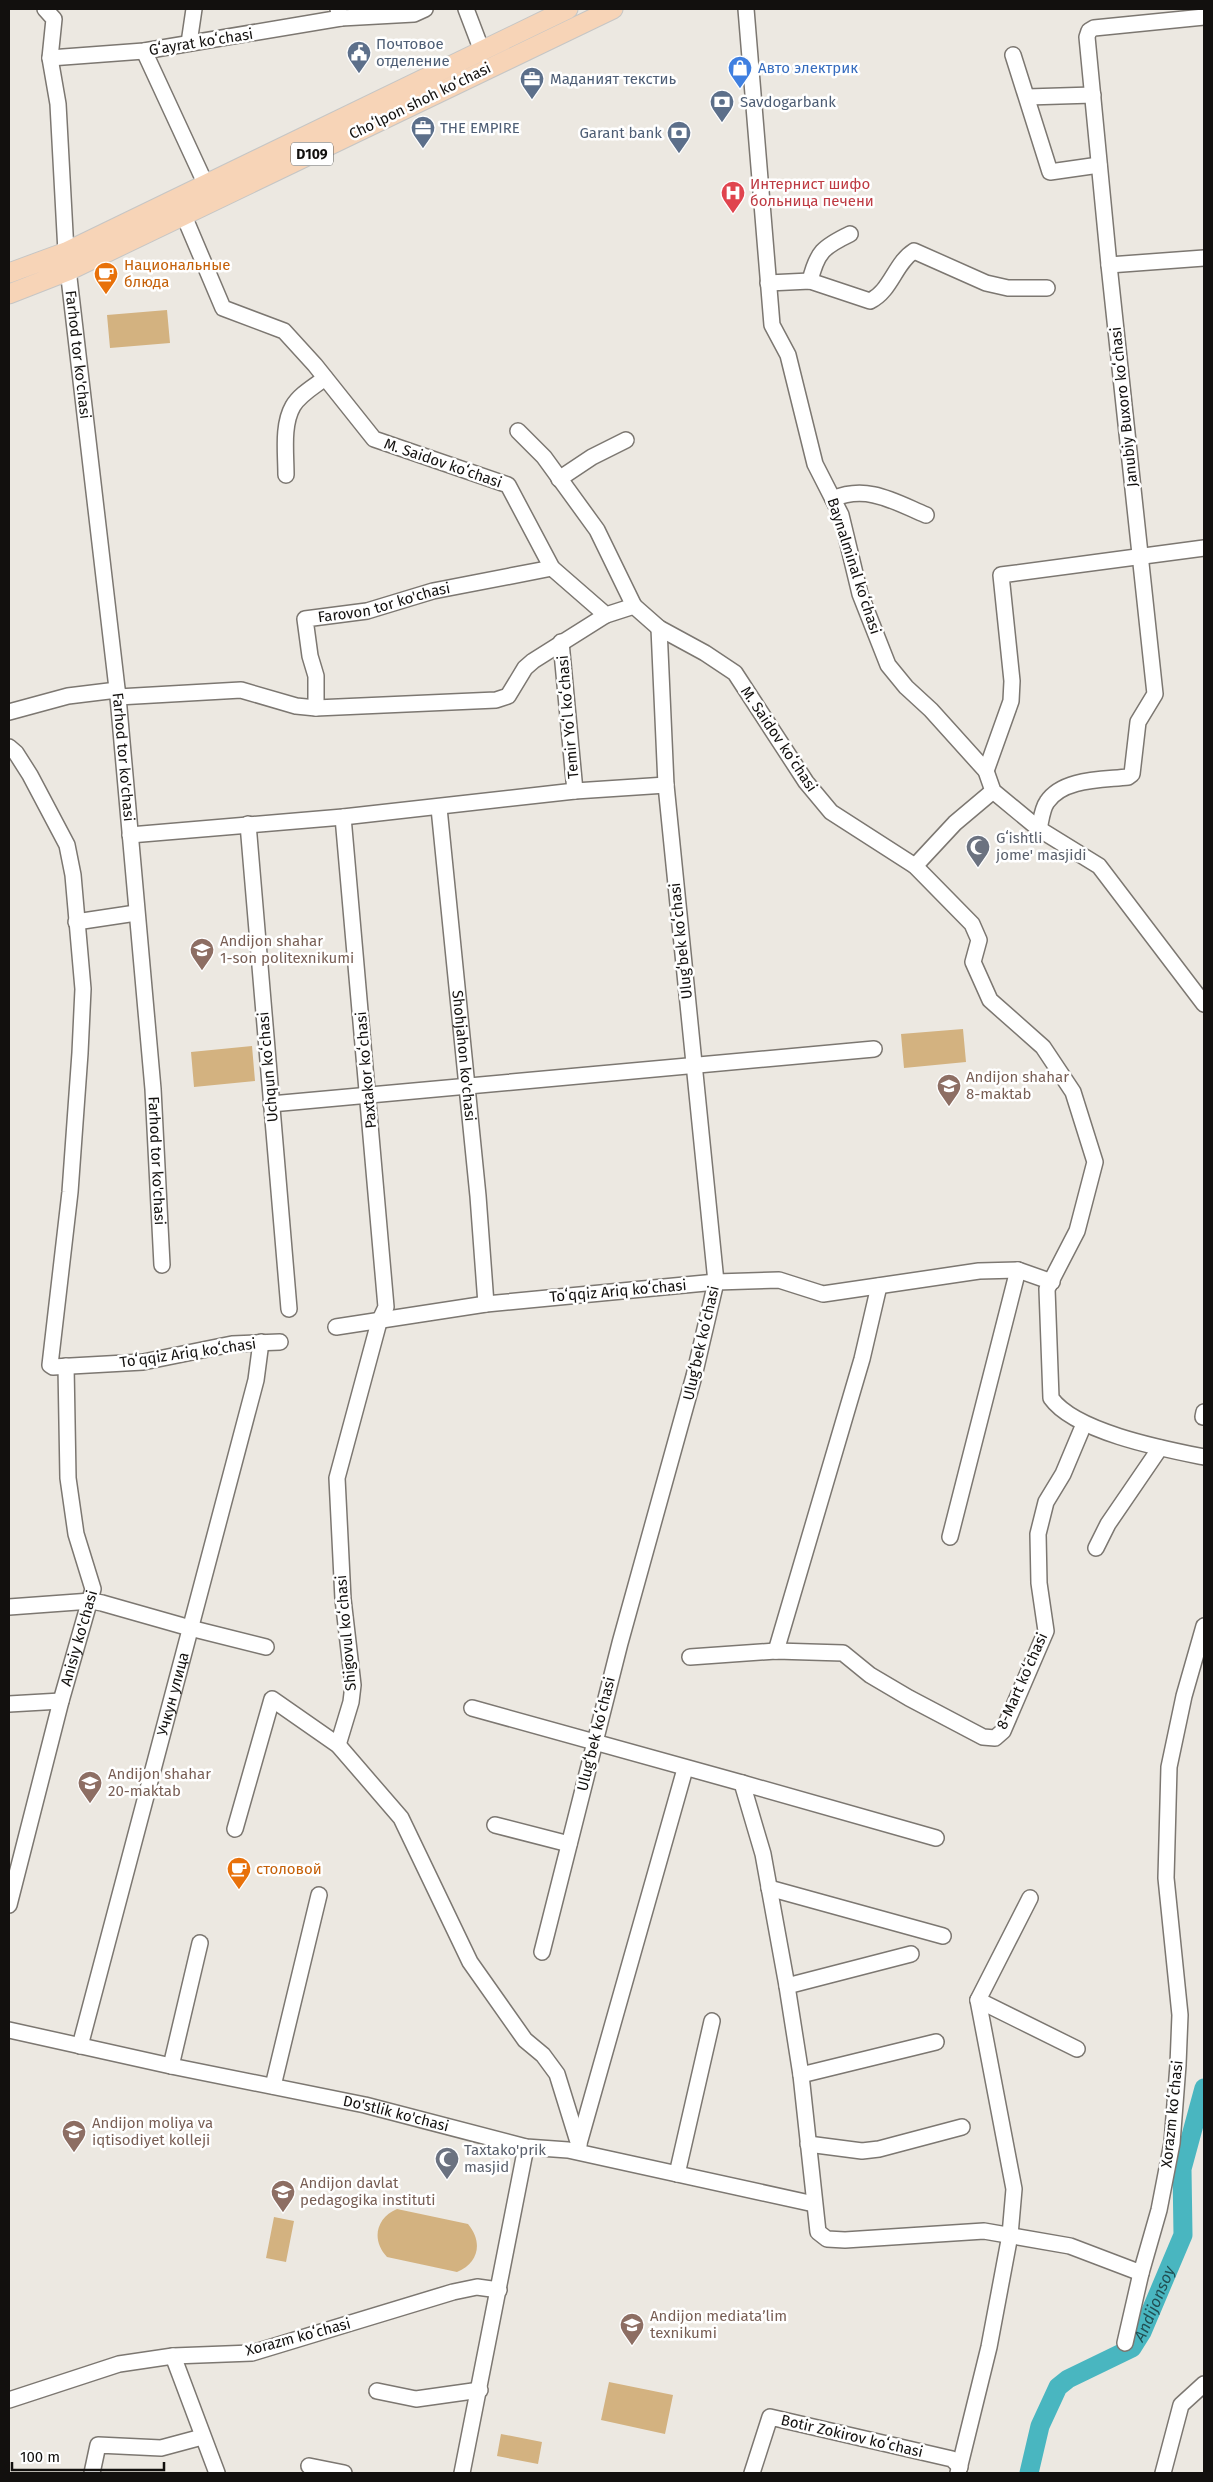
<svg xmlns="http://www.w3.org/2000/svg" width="1213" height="2482" font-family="'Fira Sans',sans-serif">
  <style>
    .green { fill: #d3b280 }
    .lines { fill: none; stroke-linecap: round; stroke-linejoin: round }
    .river { stroke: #49b6c0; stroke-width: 19 }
    .minor-casing { stroke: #7c7771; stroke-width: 18 }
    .major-casing { stroke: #c6c6c5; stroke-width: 21 }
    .minor { stroke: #fff; stroke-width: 15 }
    .major { stroke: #f7d4b7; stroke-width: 19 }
    .labels { text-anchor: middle; stroke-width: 5; stroke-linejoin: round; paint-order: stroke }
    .shield { fill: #fff; stroke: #595856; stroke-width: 1 }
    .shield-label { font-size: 14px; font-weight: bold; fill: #12100e }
    .street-label { font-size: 15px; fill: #12100e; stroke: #fff }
    .service-label { font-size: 15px; fill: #4e5e75; stroke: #fff; text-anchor: start }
    .shop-label { font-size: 15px; fill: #366cbe; stroke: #fff; text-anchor: start }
    .health-label { font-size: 15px; fill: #be3a42; stroke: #fff; text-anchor: start }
    .food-label { font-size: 15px; fill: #c56008; stroke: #fff; text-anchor: start }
    .worship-label { font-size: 15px; fill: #5b616d; stroke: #fff; text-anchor: start }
    .education-label { font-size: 15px; fill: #785e54; stroke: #fff; text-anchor: start }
    .water-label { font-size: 16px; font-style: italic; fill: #215054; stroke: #fff }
  </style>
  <rect width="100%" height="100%" fill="#ece8e1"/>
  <path class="green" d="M167 310 170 343 110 348 107 315Z
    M963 1029 966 1062 904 1068 901 1034Z
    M252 1046 255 1081 194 1087 191 1052Z
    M397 2209 468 2224C483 2242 479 2263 457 2272L387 2257C371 2240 376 2218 397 2209Z
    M274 2217 294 2221 286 2262 266 2258Z
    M609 2382 673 2395 665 2434 601 2420Z
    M501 2434 542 2442 538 2464 497 2456Z"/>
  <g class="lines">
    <path class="river" id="s1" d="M1029 2473 1040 2426 1058 2387 1068 2379 1132 2348 1142 2332 1183 2235 1182 2169 1204 2088"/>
    <defs>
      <g id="minor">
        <path id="s2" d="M45 9 54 19 50 58 58 104 66 252 118 697 153 1089 162 1265"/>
        <path d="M466 9 482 51"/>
        <path d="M746 9 772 325 788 355 815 464 841 515 860 594 888 665 906 687 931 710 986 771 993 791 1039 829 1099 866 1204 1004"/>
        <path d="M341 18 414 14 425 9"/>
        <path d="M189 43 194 9"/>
        <path d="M144 51 206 185"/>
        <path d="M1013 55 1050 172 1099 165"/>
        <path d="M50 58 144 51 341 18 338 9"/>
        <path d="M1027 97 1093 95"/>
        <path d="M184 216 223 308 284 331 315 365 374 439 508 485 552 568 606 615 634 606 659 628 705 653 735 673 806 782 831 812 915 866 972 924 979 940 973 962 990 1000 1043 1047 1073 1092 1095 1162 1077 1231 1047 1289 1051 1398C1075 1432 1164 1449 1204 1457"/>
        <path d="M1109 265 1204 258"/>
        <path d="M810 281C817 252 823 247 850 234"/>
        <path d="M768 283 810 281 870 301C891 291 895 263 914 251L986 283 1008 288H1047"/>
        <path d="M518 431 544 457 597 530 634 606"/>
        <path d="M286 475C286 453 282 425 293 406 300 394 315 386 325 378"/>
        <path d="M559 479 592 457 626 440"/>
        <path d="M833 499C867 484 895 502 926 515"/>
        <path d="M561 642 575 791"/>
        <path d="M118 697 241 690 296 706 316 708 496 700 508 696 525 668 533 661 606 615"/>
        <path id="s3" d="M316 708V676L310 656 305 619 367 611 433 591 552 568"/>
        <path d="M9 712 68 696 117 690"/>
        <path d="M9 747 16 753 30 775 67 845 73 875 83 989 80 1053 70 1192 50 1365 53 1367 143 1362 232 1344 280 1342"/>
        <path d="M986 771 1011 701 1012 681 1001 575 1204 548"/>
        <path id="s4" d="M439 808 478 1196 486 1304"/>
        <path d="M248 824 289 1309"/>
        <path d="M1039 829C1041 821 1042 809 1047 802 1063 778 1103 780 1128 777L1132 774 1138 722 1155 694 1109 265 1087 37 1089 31 1094 28 1204 17"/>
        <path d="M130 835 343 817 575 791 666 785"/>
        <path d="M915 866 955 823 993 791"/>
        <path d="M76 922 136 913"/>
        <path d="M271 1104 874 1049"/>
        <path d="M336 1327 486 1304 716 1282 779 1280 823 1294 979 1271 1018 1270 1052 1282"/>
        <path d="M1203 1417 1204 1412"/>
        <path d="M950 1537 1018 1270"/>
        <path d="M1096 1548 1108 1524 1160 1448"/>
        <path d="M9 1607 91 1601 102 1603 190 1628 266 1647"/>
        <path d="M776 1651 862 1359 879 1286"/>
        <path d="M690 1657 776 1651 843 1653 870 1675 909 1698 983 1737 995 1738 1003 1731 1046 1631 1039 1583 1038 1534 1046 1502 1063 1474 1084 1424"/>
        <path d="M9 1704 61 1701"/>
        <path d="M472 1708 742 1783 763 1854 787 1986 801 2075 818 2232 827 2239 845 2240 984 2231 1070 2246 1141 2273 1159 2210 1172 2143 1178 2065 1180 2015 1166 1878 1169 1767 1184 1696 1204 1626"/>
        <path d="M338 1745 351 1702 353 1685 343 1599 337 1478 379 1322 386 1307 343 817"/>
        <path d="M742 1783 936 1838"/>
        <path d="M495 1825 569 1844"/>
        <path d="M235 1829 272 1699 338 1745 401 1818 470 1962 525 2040 543 2055 557 2074 579 2145"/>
        <path d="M769 1888 943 1936"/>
        <path id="s5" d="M9 1905 61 1701 93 1589 76 1534 68 1478 66 1366"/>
        <path d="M542 1952 620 1643 694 1376 716 1282 666 785 659 628"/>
        <path d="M787 1986 911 1954"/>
        <path d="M978 2000 1077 2049"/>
        <path id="s6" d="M9 2030 171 2066 365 2105 526 2147 568 2150 814 2204"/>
        <path id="s7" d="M80 2046 256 1380 261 1342"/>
        <path d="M171 2066 200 1943"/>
        <path d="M801 2075 936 2042"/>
        <path d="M273 2086 319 1895"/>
        <path d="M808 2144 862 2151 879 2149 962 2127"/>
        <path d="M578 2147 685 1769"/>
        <path d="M677 2174 712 2021"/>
        <path d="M1125 2343 1141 2273"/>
        <path d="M173 2356 217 2473"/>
        <path d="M377 2391 416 2399 480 2390"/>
        <path d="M9 2400 119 2364 173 2356 252 2353 453 2292 477 2287 499 2290"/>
        <path d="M309 2466 344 2473"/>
        <path d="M92 2473 98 2445 161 2448 202 2437"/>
        <path d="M462 2473 526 2147"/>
        <path d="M752 2473 770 2417 952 2459 960 2467"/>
        <path d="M958 2473 989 2347 1010 2235 1014 2189 978 2000 1030 1898"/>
        <path d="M1163 2473 1181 2405 1204 2384"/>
      </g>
      <path id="major" d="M9 273 66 252 568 9
        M9 294 68 271 613 9"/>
    </defs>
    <use href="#minor" class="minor-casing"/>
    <use href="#major" class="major-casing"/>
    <use href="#minor" class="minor"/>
    <use href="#major" class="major"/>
  </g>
  <defs>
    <symbol id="civic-pin" viewBox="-11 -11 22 30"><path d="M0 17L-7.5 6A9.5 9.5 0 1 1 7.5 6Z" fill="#5c6f8a" stroke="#fff"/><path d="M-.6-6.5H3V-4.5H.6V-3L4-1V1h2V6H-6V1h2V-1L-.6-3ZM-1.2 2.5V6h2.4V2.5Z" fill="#fff"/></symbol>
    <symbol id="shop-pin" viewBox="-11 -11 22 30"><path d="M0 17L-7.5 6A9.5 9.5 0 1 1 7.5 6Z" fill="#3f7fe0" stroke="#fff"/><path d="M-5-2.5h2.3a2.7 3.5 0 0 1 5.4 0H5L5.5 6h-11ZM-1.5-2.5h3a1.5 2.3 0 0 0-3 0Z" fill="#fff"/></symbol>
    <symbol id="office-pin" viewBox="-11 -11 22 30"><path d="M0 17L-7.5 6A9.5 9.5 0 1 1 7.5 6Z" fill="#5c6f8a" stroke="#fff"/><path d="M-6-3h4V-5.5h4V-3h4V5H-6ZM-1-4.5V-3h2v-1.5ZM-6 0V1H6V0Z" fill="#fff"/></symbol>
    <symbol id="bank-pin" viewBox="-11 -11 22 30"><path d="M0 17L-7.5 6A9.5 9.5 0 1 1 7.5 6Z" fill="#5c6f8a" stroke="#fff"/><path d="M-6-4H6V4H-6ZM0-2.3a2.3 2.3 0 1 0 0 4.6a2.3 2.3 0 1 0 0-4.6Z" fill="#fff"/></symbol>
    <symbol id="hospital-pin" viewBox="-11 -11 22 30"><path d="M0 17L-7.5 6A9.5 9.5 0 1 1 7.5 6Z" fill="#e0444e" stroke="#fff"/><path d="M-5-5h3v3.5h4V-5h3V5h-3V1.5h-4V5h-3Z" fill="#fff"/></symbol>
    <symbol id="cafe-pin" viewBox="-11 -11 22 30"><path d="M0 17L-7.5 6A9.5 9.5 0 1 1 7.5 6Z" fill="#e8710a" stroke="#fff"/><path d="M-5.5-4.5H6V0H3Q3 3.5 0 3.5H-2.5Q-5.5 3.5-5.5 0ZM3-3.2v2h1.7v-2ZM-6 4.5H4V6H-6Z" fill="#fff"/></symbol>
    <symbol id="mosque-pin" viewBox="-11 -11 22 30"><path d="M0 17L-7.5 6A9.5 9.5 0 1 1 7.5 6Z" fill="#6b7280" stroke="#fff"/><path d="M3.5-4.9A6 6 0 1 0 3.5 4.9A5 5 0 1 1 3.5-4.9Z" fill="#fff"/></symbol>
    <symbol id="university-pin" viewBox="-11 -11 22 30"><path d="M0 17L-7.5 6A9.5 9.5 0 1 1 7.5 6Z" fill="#8d6e63" stroke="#fff"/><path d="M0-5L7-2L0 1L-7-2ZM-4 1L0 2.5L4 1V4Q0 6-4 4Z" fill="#fff"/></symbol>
    <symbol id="school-pin" viewBox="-11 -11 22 30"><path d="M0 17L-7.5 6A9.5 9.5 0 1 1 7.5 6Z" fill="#8d6e63" stroke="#fff"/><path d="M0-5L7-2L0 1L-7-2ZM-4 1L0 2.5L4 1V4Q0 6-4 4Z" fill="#fff"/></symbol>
  </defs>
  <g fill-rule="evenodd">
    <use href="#civic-pin" x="345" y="39" width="28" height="38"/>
    <use href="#shop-pin" x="726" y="54" width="28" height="38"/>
    <use href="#office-pin" x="518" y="65" width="28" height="38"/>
    <use href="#bank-pin" x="708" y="88" width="28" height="38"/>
    <use href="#office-pin" x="409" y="114" width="28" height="38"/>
    <use href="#bank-pin" x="665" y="119" width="28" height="38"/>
    <use href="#hospital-pin" x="719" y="179" width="28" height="38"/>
    <use href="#cafe-pin" x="92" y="260" width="28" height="38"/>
    <use href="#mosque-pin" x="964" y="833" width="28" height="38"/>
    <use href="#university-pin" x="188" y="936" width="28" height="38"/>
    <use href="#school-pin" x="935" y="1072" width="28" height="38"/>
    <use href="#school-pin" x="76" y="1769" width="28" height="38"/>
    <use href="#cafe-pin" x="225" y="1855" width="28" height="38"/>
    <use href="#university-pin" x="60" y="2118" width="28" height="38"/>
    <use href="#mosque-pin" x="433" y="2145" width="28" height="38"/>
    <use href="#university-pin" x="269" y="2178" width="28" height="38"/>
    <use href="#university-pin" x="618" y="2311" width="28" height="38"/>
  </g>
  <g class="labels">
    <rect class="shield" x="291" y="142.5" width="42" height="23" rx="4"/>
    <g class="shield-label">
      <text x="312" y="159">D109</text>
    </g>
    <g class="street-label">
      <text transform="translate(201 42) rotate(-9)" y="5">Gʻayrat koʻchasi</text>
      <text transform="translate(420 101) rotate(-26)" y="5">Choʻlpon shoh koʻchasi</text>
      <text dy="5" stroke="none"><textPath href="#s2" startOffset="351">Farhod tor ko'chasi</textPath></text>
      <text transform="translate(1124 407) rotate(-96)" y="5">Janubiy Buxoro koʻchasi</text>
      <text transform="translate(443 463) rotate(19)" y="5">M. Saidov koʻchasi</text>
      <text transform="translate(854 566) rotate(72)" y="5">Baynalminal koʻchasi</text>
      <text dy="5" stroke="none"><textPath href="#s3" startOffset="171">Farovon tor ko'chasi</textPath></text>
      <text transform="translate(568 717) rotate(-95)" y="5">Temir Yoʻl koʻchasi</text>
      <text transform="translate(779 739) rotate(56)" y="5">M. Saidov koʻchasi</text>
      <text dy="5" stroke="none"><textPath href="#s2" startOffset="756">Farhod tor ko'chasi</textPath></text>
      <text transform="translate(681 941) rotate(-96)" y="5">Ulugʻbek koʻchasi</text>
      <text dy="5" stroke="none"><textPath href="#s4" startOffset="249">Shohjahon ko'chasi</textPath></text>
      <text transform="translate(268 1067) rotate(-95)" y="5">Uchqun koʻchasi</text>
      <text transform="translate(366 1070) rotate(-95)" y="5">Paxtakor koʻchasi</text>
      <text dy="5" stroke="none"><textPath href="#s2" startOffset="1161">Farhod tor ko'chasi</textPath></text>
      <text transform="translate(618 1291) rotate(-5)" y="5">Toʻqqiz Ariq koʻchasi</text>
      <text transform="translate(701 1343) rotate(-77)" y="5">Ulugʻbek koʻchasi</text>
      <text transform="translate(188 1353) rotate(-8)" y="5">Toʻqqiz Ariq koʻchasi</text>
      <text transform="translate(346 1633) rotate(-95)" y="5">Shigovul koʻchasi</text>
      <text dy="5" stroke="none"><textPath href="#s5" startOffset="276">Anisiy ko'chasi</textPath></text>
      <text transform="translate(1022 1681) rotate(-66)" y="5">8-Mart koʻchasi</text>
      <text dy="5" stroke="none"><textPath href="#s7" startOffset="364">Учкун улица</textPath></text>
      <text transform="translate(596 1734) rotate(-76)" y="5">Ulugʻbek koʻchasi</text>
      <text dy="5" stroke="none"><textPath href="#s6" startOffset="396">Do'stlik ko'chasi</textPath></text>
      <text transform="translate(1172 2114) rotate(-84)" y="5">Xorazm koʻchasi</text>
      <text transform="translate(298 2337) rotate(-15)" y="5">Xorazm koʻchasi</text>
      <text transform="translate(852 2436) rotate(13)" y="5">Botir Zokirov koʻchasi</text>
    </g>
    <g class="service-label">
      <text x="376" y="49">Почтовое<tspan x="376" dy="17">отделение</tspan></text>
      <text x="550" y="84">Маданият текстиь</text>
      <text x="740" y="107">Savdogarbank</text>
      <text x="440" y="133">THE EMPIRE</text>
      <text x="662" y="138" text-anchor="end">Garant bank</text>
    </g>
    <g class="shop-label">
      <text x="758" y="73">Авто электрик</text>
    </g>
    <g class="health-label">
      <text x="750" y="189">Интернист шифо<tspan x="750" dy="17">больница печени</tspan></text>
    </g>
    <g class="food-label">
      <text x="124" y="270">Национальные<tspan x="124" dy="17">блюда</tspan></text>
      <text x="256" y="1874">столовой</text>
    </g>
    <g class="worship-label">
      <text x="996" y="843">Gʻishtli<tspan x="996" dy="17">jome' masjidi</tspan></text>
      <text x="464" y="2155">Taxtako'prik<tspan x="464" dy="17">masjid</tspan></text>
    </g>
    <g class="education-label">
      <text x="220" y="946">Andijon shahar<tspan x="220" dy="17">1-son politexnikumi</tspan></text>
      <text x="966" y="1082">Andijon shahar<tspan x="966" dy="17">8-maktab</tspan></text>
      <text x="108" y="1779">Andijon shahar<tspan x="108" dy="17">20-maktab</tspan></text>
      <text x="92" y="2128">Andijon moliya va<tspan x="92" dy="17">iqtisodiyet kolleji</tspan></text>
      <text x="300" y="2188">Andijon davlat<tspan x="300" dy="17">pedagogika instituti</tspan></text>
      <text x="650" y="2321">Andijon mediataʼlim<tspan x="650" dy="17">texnikumi</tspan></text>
    </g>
    <g class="water-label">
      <text dy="6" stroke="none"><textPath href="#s1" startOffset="225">Andijonsoy</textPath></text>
    </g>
  </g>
  <rect width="1213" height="2482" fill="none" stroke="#12100e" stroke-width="20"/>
  <path d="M12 2462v8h152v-8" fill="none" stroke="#12100e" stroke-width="2.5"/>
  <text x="20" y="2462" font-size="15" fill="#12100e" stroke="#ffffff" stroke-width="4" paint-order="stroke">100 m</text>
</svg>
